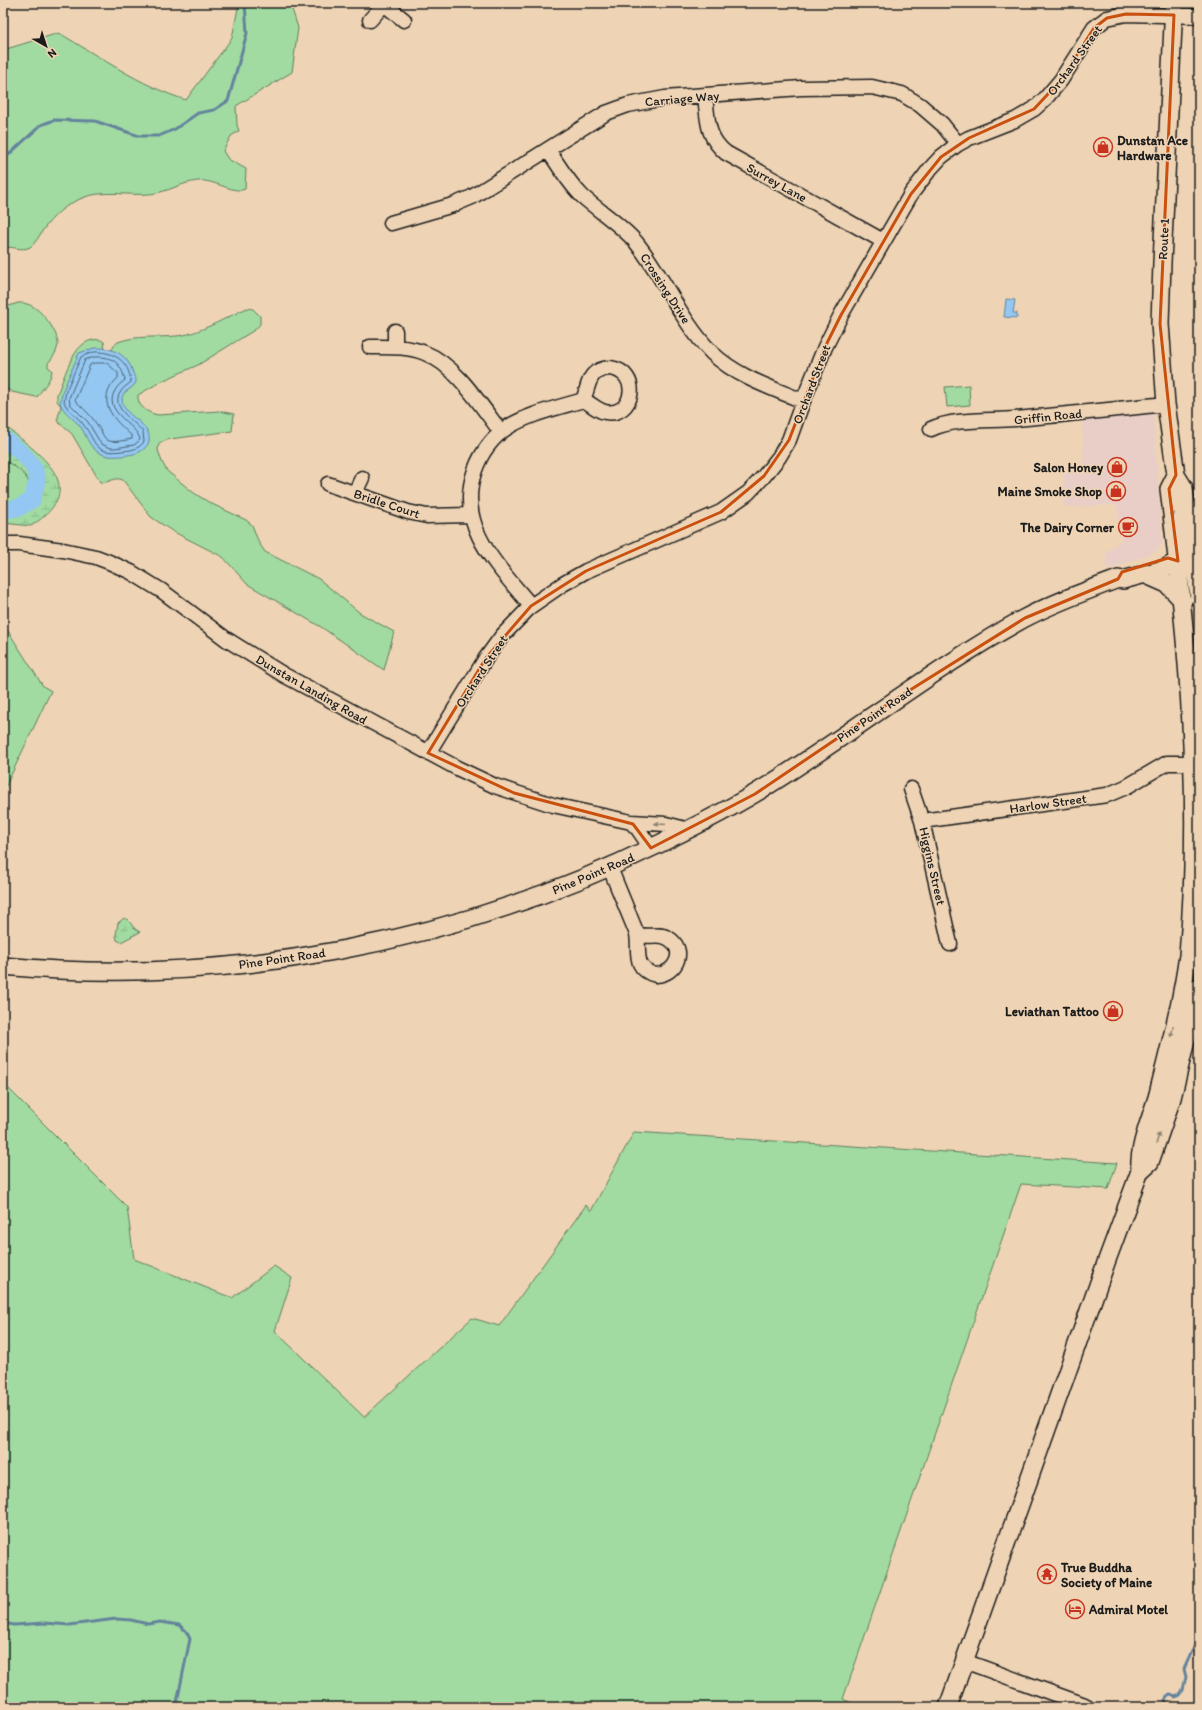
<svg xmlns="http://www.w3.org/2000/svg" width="1202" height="1710" font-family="Itim,sans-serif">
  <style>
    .built { fill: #e8cec7 }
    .wetland { fill: url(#wetland-marsh); stroke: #5e7c5e }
    .green { fill: #a1dba1; stroke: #5e7c5e }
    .water { fill: #94c7f1; stroke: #64839c }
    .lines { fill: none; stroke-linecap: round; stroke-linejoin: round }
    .shore { stroke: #4c6071; stroke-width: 1 }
    .stream { stroke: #64839c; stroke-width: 3 }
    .river { stroke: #94c7f1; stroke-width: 17 }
    .minor-casing { stroke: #1c1c1c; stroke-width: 17 }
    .major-casing { stroke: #1c1c1c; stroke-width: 20 }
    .minor { stroke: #eed4b5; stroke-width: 14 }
    .major { stroke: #eed4b5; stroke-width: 17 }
    .oneway { fill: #908170 }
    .marked { fill: none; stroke: #c9500e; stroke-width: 3; stroke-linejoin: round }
    .labels { text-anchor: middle; stroke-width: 3; stroke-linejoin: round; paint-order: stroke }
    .street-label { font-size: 13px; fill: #1c1c1c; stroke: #eed4b5 }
    .poi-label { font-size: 13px; font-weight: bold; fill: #1c1c1c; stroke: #eed4b5; text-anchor: end }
  </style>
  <defs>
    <pattern id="wetland-marsh" width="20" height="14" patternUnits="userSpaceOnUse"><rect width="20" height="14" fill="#a1dba1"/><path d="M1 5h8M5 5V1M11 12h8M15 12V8" fill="none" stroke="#8abb8a"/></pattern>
  </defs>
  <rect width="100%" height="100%" fill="#eed4b5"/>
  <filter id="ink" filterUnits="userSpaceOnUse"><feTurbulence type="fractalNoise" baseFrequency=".025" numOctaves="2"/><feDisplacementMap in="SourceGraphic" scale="8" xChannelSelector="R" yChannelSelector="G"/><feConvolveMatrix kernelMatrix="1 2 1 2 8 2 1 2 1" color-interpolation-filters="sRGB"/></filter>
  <g filter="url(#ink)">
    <path class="built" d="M1153 412 1162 544 1155 552 1107 570 1106 563 1107 552 1112 547 1121 542 1117 505 1064 507V472H1073L1084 460 1082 418Z"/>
    <path class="wetland" d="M3 424C39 455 93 486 31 526L3 523Z
      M124 918 128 920 135 929 140 932 121 942 117 940 116 935 118 923Z"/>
    <path class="green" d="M239 3H290L298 28 292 72 236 106 237 125 239 131 231 136 223 151 228 159 246 169 245 189C237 194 216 182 205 181 199 180 193 182 187 183 174 187 163 193 149 194 126 196 102 189 80 199 65 205 52 217 43 230 39 236 36 243 30 247 22 252 12 245 3 248V50L59 33C100 57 141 86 186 100L232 38Z
      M18 303C21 303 24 303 27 304 40 307 57 330 58 343 58 350 53 358 48 363V367L52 370C51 381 43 387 38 396L36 397 12 392 3 387V308Z
      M247 308 253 309 260 316V324L256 329 198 365 162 381 138 395C137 406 147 413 158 415L219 411 234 414 232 431 170 439 159 443 158 450 162 462 167 471 194 493 210 503 246 520 252 525 259 543 265 552 319 579 360 613 394 632 384 670 321 627 247 584 223 557 172 531 151 517 123 480C115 476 108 484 100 482L72 434 57 421 61 406 57 401V394C66 375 74 335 101 340L104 342 107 363C110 357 112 345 118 342 136 335 158 338 176 336 197 335 227 317 247 308Z
      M969 385 970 405 947 407 945 387Z
      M3 460C14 465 35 478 28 493 22 501 12 503 3 500Z
      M3 630 8 631 43 686 51 691 3 792Z
      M3 1083 127 1207 134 1259 232 1298 274 1266 292 1278 275 1331 364 1417 472 1318 499 1326 586 1205 591 1211 634 1132 1117 1163 1108 1189 1021 1184 843 1699 860 1707H3Z"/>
    <path class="water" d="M1006 299 1015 300 1013 313H1017V318L1004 317Z
      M94 348C112 347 128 354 133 373 134 377 138 379 135 384 131 390 122 391 122 399 123 418 152 422 149 441 148 447 140 453 134 454 117 457 101 460 90 444 86 438 84 431 80 426 73 418 64 413 60 403L63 390 79 353Z"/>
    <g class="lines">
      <path class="shore" d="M94 352C114 351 129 361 131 382 128 385 122 388 120 393 110 408 136 422 143 432L144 442C137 450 132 450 122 451 93 455 97 442 83 424 77 416 68 411 64 402L66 391 81 357Z
        M95 357C113 356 121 363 125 380 122 383 118 385 116 389 100 412 138 424 140 440L134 445 115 448H111L101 444 88 422 70 404 69 398 85 360Z
        M95 363H107L118 373V378C94 400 113 419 132 436V439C100 445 109 441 93 419 88 412 81 407 75 400L90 365Z"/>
      <path class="stream" d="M3 160 41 125 54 120 95 121 139 136H159L175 129 198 113 214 110 228 101 247 33 245 3
        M3 1623 14 1625 44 1623 70 1625 116 1619 131 1620 148 1624 160 1622 179 1625 186 1631 190 1639 176 1707
        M1168 1707 1165 1701 1167 1696 1171 1695 1175 1697 1180 1695 1183 1690 1186 1677 1184 1669 1199 1636"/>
      <path class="river" d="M3 438C17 449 37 462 37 481 36 487 33 494 32 500L18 508 3 510"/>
      <defs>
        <path id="minor" d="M384 4 404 20
          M370 20 385 3
          M705 96C708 119 706 137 726 153L883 241
          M548 150C559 166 568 182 582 196 599 211 620 224 635 241 664 276 680 321 712 353 737 377 772 388 803 401
          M391 223 453 205 472 197 606 113 628 105 665 98 801 88 872 87 902 94 920 105 942 124 958 144
          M370 347C389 347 408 346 425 353 456 365 481 406 501 432
          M395 347V331
          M610 368C642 372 634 418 605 412 596 410 591 403 583 400 590 384 587 370 610 368Z
          M931 429C954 418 989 421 1015 419 1066 415 1116 409 1166 404
          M328 484 408 512 427 516 470 515
          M355 493 362 478
          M3 544H19L63 550 96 557 109 562 131 572 162 591 226 639 284 675 457 768 495 786 553 805 631 822 638 829 651 848
          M531 606C498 566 455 526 475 470 481 453 493 437 508 427 531 413 558 408 583 400
          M428 753 486 658 502 636 531 606 563 584 586 571 721 512 748 493 764 476 779 457 789 440 803 401 825 347 841 315 911 194 930 169 941 157 958 144 969 138 1015 120 1034 109 1045 99 1061 80 1094 28 1107 18 1126 14 1199 16
          M911 789 922 821 950 944
          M922 821 1107 795 1126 787 1167 763H1199
          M631 822 666 824 689 830
          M610 868 637 934
          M637 934C648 939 658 932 668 938 687 949 677 974 656 975 632 969 640 951 637 934Z
          M964 1661 1085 1705"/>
        <path id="major" d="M1174 3 1162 263 1160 324 1166 404 1176 475 1184 488 1199 597
          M1144 574 1167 584 1183 601
          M3 966C227 987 455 944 657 845 690 829 722 813 754 794 845 739 929 671 1023 619 1053 603 1086 591 1118 579L1123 580 1164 569 1178 561
          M1140 1171 1150 1162 1172 1098 1199 987
          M948 1707 1107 1260 1140 1171C1138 1146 1151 1119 1158 1094 1169 1049 1182 1001 1188 955 1202 800 1188 644 1169 489L1176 475"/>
      </defs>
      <use href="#minor" class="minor-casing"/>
      <use href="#major" class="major-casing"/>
      <use href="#minor" class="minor"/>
      <use href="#major" class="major"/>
    </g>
    <defs><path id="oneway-solid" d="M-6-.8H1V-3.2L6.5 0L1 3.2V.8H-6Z"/></defs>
    <g class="oneway">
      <use href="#oneway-solid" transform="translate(1172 512) rotate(83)"/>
      <use href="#oneway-solid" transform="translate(660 824) rotate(-175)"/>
      <use href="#oneway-solid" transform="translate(1172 1032) rotate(103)"/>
      <use href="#oneway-solid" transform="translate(1158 1138) rotate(-72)"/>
    </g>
  </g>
  <path class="marked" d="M1126 14 1174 15 1160 324 1176 475 1169 489 1178 561 1168 558 1122 572 1118 579 1025 618 891 702 755 794 651 848 633 824 514 793 428 753 486 658 531 606 586 571 721 512 764 476 789 440 825 347 841 315 911 194 941 157 969 138 1034 109 1061 80 1094 28 1107 18Z"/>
  <defs>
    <symbol id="shop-ring" viewBox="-11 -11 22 22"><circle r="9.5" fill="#eed4b5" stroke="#c8321e" stroke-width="1.5"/><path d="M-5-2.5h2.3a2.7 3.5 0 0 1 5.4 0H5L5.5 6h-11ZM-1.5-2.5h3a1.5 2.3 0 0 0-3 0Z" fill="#c8321e"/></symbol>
    <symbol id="cafe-ring" viewBox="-11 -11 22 22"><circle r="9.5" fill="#eed4b5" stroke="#c8321e" stroke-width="1.5"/><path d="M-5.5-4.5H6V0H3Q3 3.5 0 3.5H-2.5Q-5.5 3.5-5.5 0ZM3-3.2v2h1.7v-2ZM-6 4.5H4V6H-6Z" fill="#c8321e"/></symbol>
    <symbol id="temple-ring" viewBox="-11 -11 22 22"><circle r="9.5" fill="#eed4b5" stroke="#c8321e" stroke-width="1.5"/><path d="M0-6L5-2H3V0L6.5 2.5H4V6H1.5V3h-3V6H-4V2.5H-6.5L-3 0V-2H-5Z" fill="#c8321e"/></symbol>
    <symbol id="hotel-ring" viewBox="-11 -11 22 22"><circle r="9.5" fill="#eed4b5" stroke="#c8321e" stroke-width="1.5"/><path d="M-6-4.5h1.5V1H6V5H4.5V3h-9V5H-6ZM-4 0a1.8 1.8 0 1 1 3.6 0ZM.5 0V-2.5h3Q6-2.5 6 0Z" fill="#c8321e"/></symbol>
  </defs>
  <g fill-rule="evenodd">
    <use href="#shop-ring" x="1092" y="136" width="22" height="22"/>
    <use href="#shop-ring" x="1106" y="456" width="22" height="22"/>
    <use href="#shop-ring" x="1105" y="480" width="22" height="22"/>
    <use href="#cafe-ring" x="1117" y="516" width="22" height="22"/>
    <use href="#shop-ring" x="1102" y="1000" width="22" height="22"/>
    <use href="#temple-ring" x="1036" y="1563" width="22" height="22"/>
    <use href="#hotel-ring" x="1064" y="1598" width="22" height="22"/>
  </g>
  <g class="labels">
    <g class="street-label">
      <text transform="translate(1074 60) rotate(-54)" y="5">Orchard Street</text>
      <text transform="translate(682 98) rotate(-5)" y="5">Carriage Way</text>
      <text transform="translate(777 182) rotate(29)" y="5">Surrey Lane</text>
      <text transform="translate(1163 239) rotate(-87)" y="5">Route 1</text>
      <text transform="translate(666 288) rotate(57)" y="5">Crossing Drive</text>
      <text transform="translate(811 384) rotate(-69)" y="5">Orchard Street</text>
      <text transform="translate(1048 416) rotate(-6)" y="5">Griffin Road</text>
      <text transform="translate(387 503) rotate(18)" y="5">Bridle Court</text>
      <text transform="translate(481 671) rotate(-57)" y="5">Orchard Street</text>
      <text transform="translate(312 689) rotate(30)" y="5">Dunstan Landing Road</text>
      <text transform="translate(874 714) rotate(-34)" y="5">Pine Point Road</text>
      <text transform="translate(1048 803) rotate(-8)" y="5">Harlow Street</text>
      <text transform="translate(933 866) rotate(77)" y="5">Higgins Street</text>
      <text transform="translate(593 873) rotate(-23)" y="5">Pine Point Road</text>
      <text transform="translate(282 958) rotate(-8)" y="5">Pine Point Road</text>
    </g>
    <g class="poi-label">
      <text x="1117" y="145" text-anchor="start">Dunstan Ace<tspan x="1117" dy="15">Hardware</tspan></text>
      <text x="1103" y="472">Salon Honey</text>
      <text x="1102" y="496">Maine Smoke Shop</text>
      <text x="1114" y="532">The Dairy Corner</text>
      <text x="1099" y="1016">Leviathan Tattoo</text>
      <text x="1061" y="1572" text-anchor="start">True Buddha<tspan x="1061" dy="15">Society of Maine</tspan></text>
      <text x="1089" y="1614" text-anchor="start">Admiral Motel</text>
    </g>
  </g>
  <rect width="1202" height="1710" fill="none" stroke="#eed4b5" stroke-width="16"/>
  <rect x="8" y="8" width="1186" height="1694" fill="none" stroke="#1c1c1c" stroke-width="1.5" filter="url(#ink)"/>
  <g transform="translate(46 46) rotate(141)" stroke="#eed4b5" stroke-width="3" paint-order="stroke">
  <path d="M0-3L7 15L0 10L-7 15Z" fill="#1c1c1c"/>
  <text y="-6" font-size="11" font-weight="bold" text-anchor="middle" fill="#1c1c1c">N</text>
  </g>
</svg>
